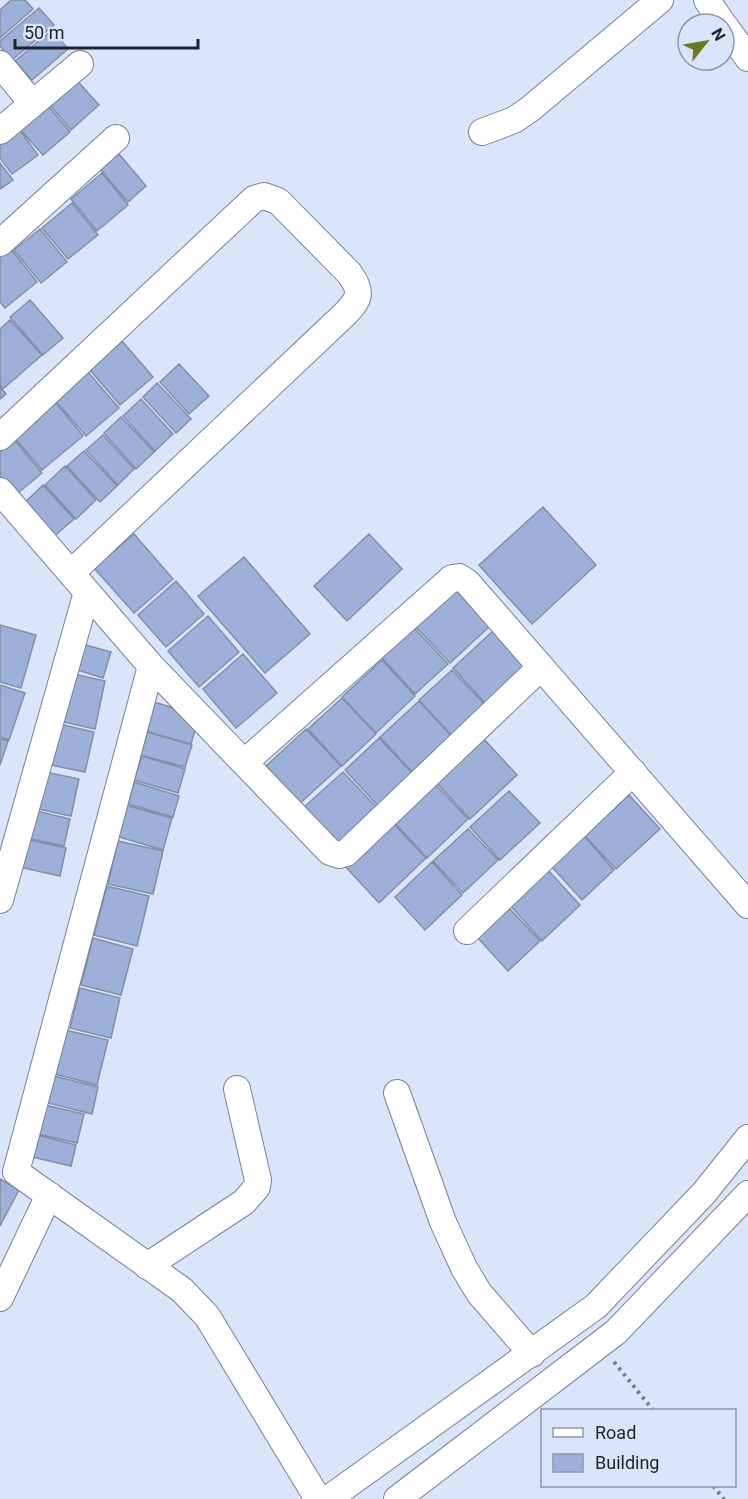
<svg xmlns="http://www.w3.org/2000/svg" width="748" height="1499" font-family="Roboto,sans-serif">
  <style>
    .building { fill: #9db0d9; stroke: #838fa7; stroke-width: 1.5 }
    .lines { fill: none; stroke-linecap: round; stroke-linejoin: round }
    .minor-casing { stroke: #768198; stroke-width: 28 }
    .path { stroke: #747b8a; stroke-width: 4; stroke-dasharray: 3 4.5; stroke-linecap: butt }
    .minor { stroke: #fff; stroke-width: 26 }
  </style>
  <rect width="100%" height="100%" fill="#dbe5fa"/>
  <path class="building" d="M11 0H25L33 9 0 38V10Z
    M39 8 54 25 12 60 0 46V41Z
    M52 30 68 49 32 80 15 61Z
    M73 76 99 105 71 130 46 100Z
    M45 102 70 132 43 155 17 126Z
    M19 129 38 155 12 174 0 158V143Z
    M119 154 146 186 128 202 100 169Z
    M0 163 13 180 0 189Z
    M102 173 128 205 97 231 71 199Z
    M72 203 98 235 68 259 42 228Z
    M40 229 67 262 41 283 14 250Z
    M11 249 37 282 5 308 0 302V257Z
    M30 300 63 338 43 355 10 317Z
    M10 320 42 355 3 389 0 385V329Z
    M122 341 153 377 120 405 89 369Z
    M179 364 209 396 189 414 160 382Z
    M87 371 119 408 86 436 54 399Z
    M157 383 191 419 176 433 143 397Z
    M0 387 6 394 0 399Z
    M141 399 173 434 155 451 123 416Z
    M56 403 83 436 42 470 14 437Z
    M121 417 154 452 136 469 104 433Z
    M103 435 134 469 118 485 86 450Z
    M12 437 42 473 12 498 0 484V446Z
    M84 451 117 486 100 502 67 466Z
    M65 466 96 500 76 519 45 485Z
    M43 485 74 519 50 540 20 507Z
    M543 507 596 565 532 624 479 565Z
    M134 534 173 579 134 613 94 568Z
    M369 534 402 569 347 621 314 586Z
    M244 557 310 634 265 673 198 596Z
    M176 581 204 614 166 647 138 615Z
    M455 589 490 626 450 663 415 626Z
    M208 616 239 652 199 687 168 651Z
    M0 625 36 635 21 688 0 682Z
    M414 628 448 664 415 694 382 658Z
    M494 630 527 665 486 704 453 668Z
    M75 642 111 652 103 678 68 667Z
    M243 654 277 693 236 728 203 689Z
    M382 660 415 696 376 733 342 697Z
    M452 670 485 705 452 736 419 700Z
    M65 672 105 681 95 729 55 720Z
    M0 685 25 693 9 740 0 737Z
    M342 698 376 734 342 766 308 729Z
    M151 701 199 716 191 744 142 730Z
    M419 701 453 738 414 774 380 737Z
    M55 723 94 732 85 772 46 764Z
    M306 729 341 766 298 805 264 768Z
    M147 732 192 745 185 767 140 755Z
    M379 738 414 775 379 807 345 770Z
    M483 738 517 775 470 819 436 782Z
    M0 739 8 741 0 765Z
    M142 756 185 769 178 793 134 780Z
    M41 771 79 779 71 816 33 808Z
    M343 772 377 808 336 846 302 809Z
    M134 782 179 796 173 817 128 804Z
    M434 783 468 819 427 858 393 821Z
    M509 791 540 823 500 860 470 827Z
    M629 795 660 829 616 869 585 836Z
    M125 805 172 818 163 850 116 836Z
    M32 810 70 819 64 846 26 838Z
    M391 821 426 858 379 903 344 865Z
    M468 829 498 860 463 893 433 861Z
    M584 836 614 870 582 900 551 866Z
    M25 839 66 848 60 876 19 867Z
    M118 841 163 851 153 894 108 884Z
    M432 862 462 895 425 930 395 897Z
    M547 869 580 905 542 941 509 904Z
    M107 886 149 896 137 946 94 935Z
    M509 908 540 941 508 971 477 937Z
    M93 938 133 949 121 995 81 985Z
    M80 988 120 998 111 1038 70 1028Z
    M65 1030 108 1040 97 1085 55 1074Z
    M54 1076 98 1087 92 1114 48 1103Z
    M45 1105 84 1114 77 1143 38 1134Z
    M37 1135 76 1145 71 1166 32 1157Z
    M0 1179 19 1190 0 1226Z"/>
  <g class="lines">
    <defs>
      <path id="minor" d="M707 0 723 24
        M724 25 748 58
        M0 64 32 103
        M0 131 80 64
        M482 132 514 120 530 109 660 0
        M0 243 116 138
        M0 437 254 199 264 196 278 201 349 273C363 292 360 299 344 315L71 573
        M0 491 151 666 330 852 339 855 346 853 541 667
        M151 666 16 1172 182 1290 207 1316 318 1499
        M245 762 452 578 459 577 467 582 748 905
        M0 900 87 592
        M467 931 633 772
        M397 1093 443 1222 464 1268 479 1293 532 1354
        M147 1266 244 1202 257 1187 258 1180 237 1089
        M0 1298 49 1195
        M328 1499 596 1306 704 1193 748 1138
        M397 1499 616 1332 748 1194"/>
    </defs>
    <use href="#minor" class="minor-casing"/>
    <path class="path" d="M614 1362 653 1410
      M713 1486 724 1499"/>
    <use href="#minor" class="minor"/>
  </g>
  <rect x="541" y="1409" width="195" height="78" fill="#dbe5fa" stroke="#8f97a8" stroke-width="1.5"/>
  <rect x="553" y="1428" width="30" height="9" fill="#ffffff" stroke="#8f97a8" stroke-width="1.5"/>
  <text x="595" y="1439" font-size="18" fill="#1e222c">Road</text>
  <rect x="553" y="1454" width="30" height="18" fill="#9db0d9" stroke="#8f97a8" stroke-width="1.5"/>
  <text x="595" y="1469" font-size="18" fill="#1e222c">Building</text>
  <g transform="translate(706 42) rotate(59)"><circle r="28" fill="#dbe5fa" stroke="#8f97a8" stroke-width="1.5"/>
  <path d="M0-4.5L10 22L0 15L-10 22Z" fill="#6f7823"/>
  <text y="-9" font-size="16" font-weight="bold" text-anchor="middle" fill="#1e222c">N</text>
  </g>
  <path d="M15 39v9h183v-9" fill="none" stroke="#1e222c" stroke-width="3"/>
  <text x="24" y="39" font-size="18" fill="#1e222c" stroke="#dbe5fa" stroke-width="4.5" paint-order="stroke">50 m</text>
</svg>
